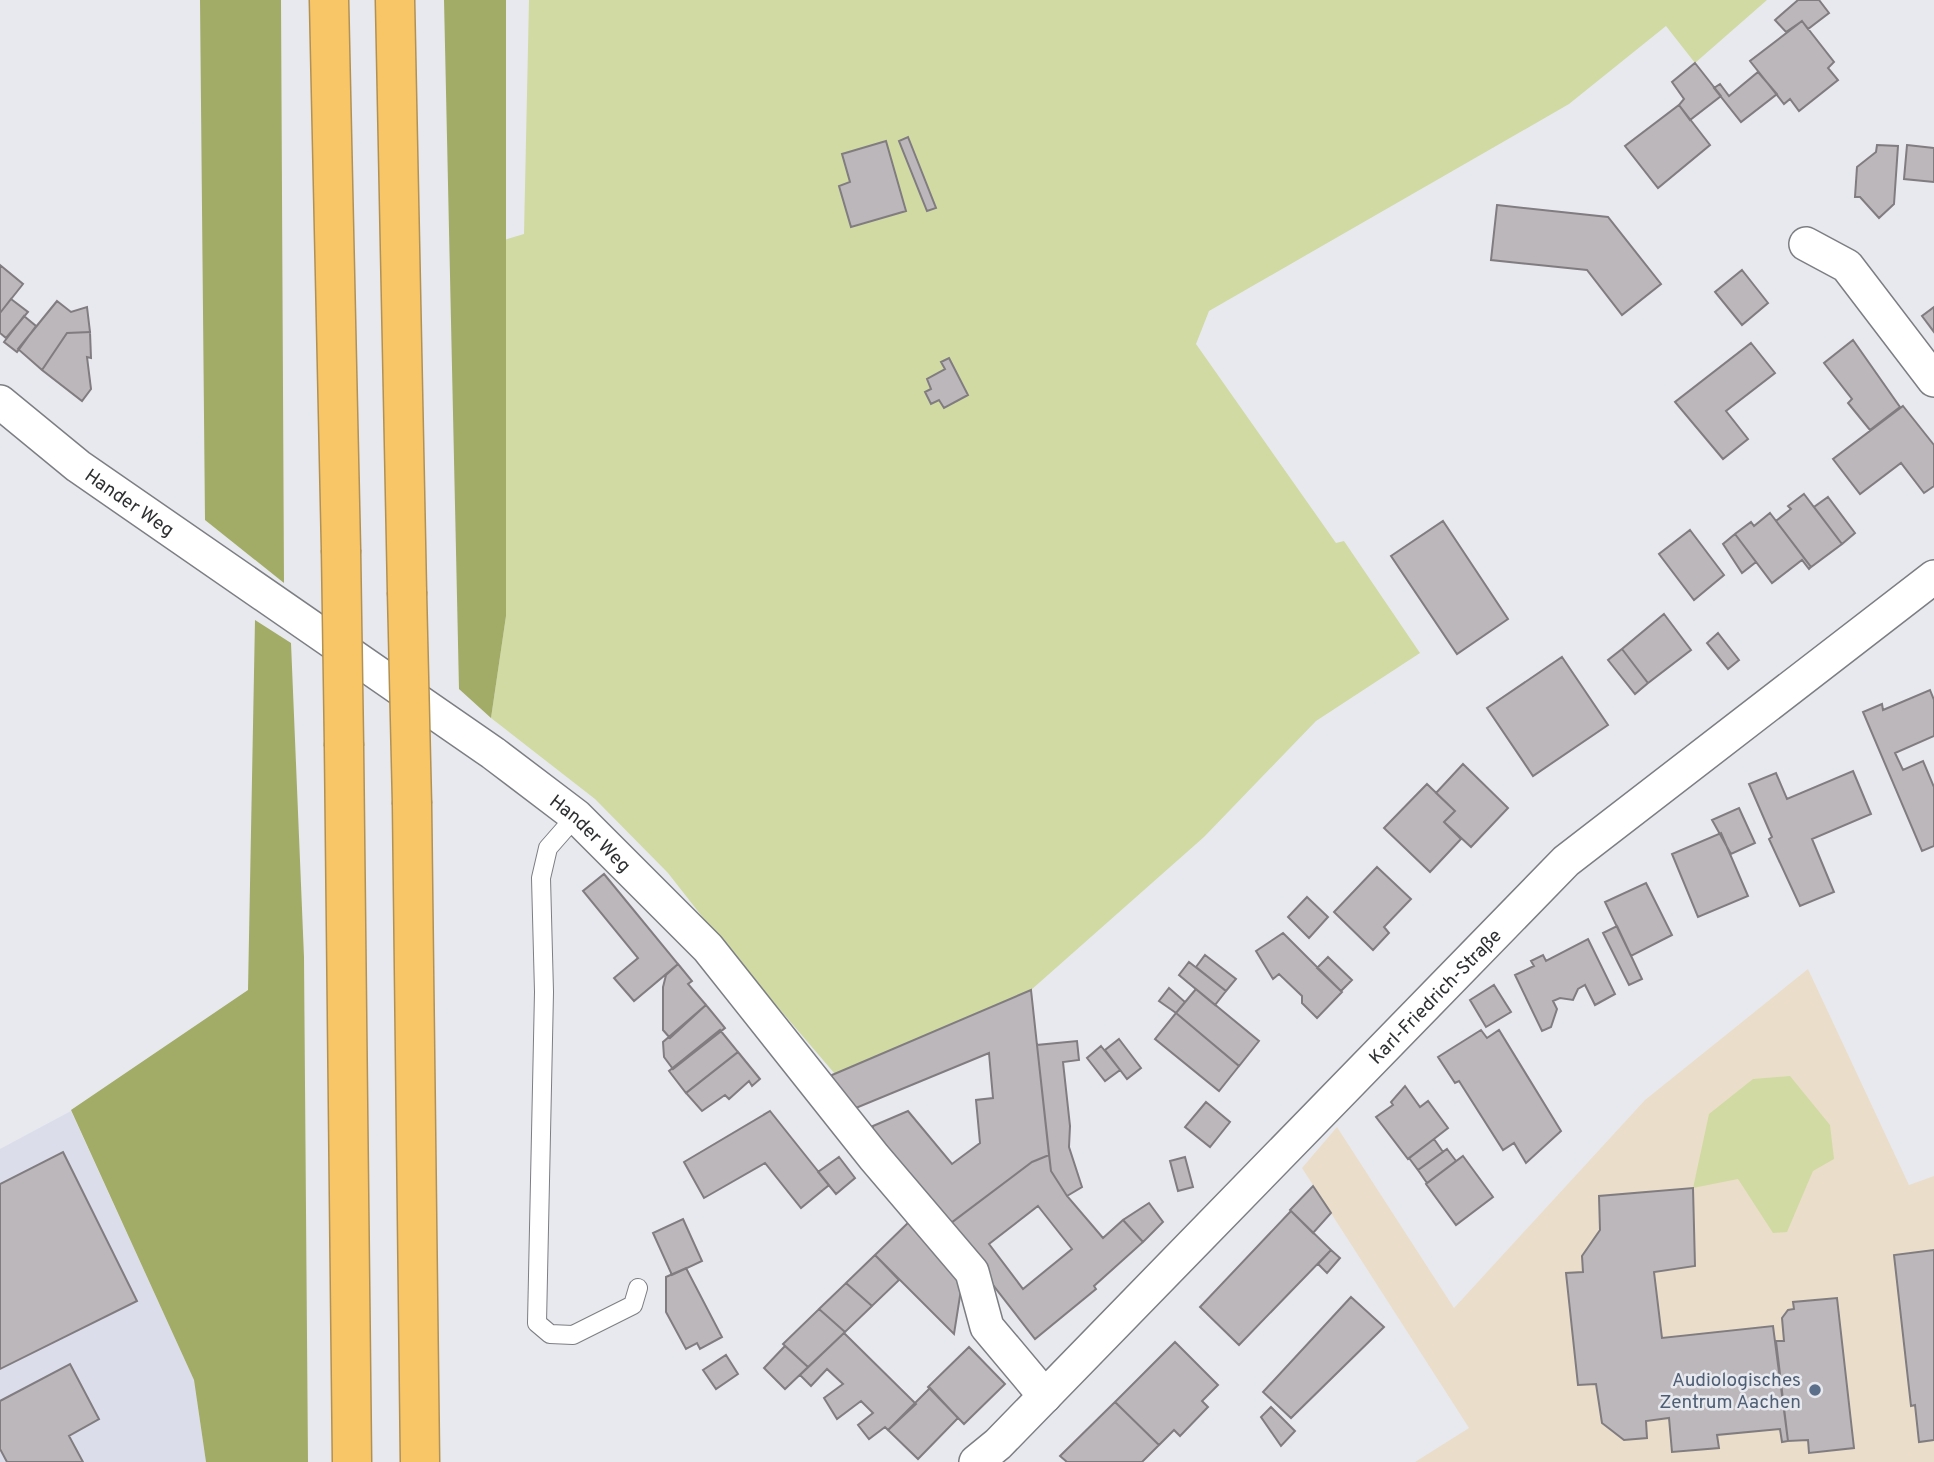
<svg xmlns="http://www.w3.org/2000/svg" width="1934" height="1462" font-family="Overpass,sans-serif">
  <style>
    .built { fill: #dbddea }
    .education { fill: #eadeca }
    .green { fill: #d1daa3 }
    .forest { fill: #a2ac67 }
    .building { fill: #bcb7ba; stroke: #817c80; stroke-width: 2; fill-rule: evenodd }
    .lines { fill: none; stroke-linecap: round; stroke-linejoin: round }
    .service-casing { stroke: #7d7e83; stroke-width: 20 }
    .minor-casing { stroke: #7d7e83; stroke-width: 36 }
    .motorway-casing { stroke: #b19154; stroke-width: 41 }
    .service { stroke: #fff; stroke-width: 18 }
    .minor { stroke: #fff; stroke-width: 33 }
    .motorway { stroke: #f8c667; stroke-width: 38 }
    .motorway-bridge-casing { stroke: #b19154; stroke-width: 41; stroke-linecap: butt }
    .motorway-bridge { stroke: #f8c667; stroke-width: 38 }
    .service-dot { fill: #5c6f8a; stroke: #e8e9ee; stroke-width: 2.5 }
    .labels { text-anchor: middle; stroke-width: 5; stroke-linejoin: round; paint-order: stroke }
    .street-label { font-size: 19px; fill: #2e2f31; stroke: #e8e9ee }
    .service-label { font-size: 19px; fill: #4e5e75; stroke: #e8e9ee; text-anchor: end }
  </style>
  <rect width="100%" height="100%" fill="#e8e9ee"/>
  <path class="built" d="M71 1111 194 1380 206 1462H0V1149Z"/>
  <path class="education" d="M1808 969 1909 1185 1934 1176V1462H1415L1469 1428 1302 1168 1337 1127 1454 1308 1645 1100Z"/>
  <path class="green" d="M529 0H1767L1695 63 1666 26 1569 104 1209 311 1196 344 1336 543 1344 541 1420 653 1316 721 1204 837 1031 990 835 1074 722 942 668 873 595 799 491 718 506 616 504 240 524 234Z
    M1790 1076 1830 1125 1834 1159 1813 1171 1787 1232 1773 1233 1738 1179 1693 1188 1709 1114 1753 1079Z"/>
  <path class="forest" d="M200 0H281L284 583 205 520Z
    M444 0H506V616L491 718 459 689Z
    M255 620 291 643 304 957 308 1462H206L194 1380 71 1110 248 990Z"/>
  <path class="building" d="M1798 0H1819L1829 13 1808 29 1802 21 1786 32 1775 20Z
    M1802 21 1834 62 1828 68 1838 80 1799 111 1790 99 1784 104 1750 61Z
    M1695 63 1721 96 1690 120 1679 105 1684 99 1672 82Z
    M1758 72 1777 94 1741 122 1714 88 1720 84 1729 96Z
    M1679 105 1710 145 1658 188 1625 146Z
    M908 137 936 208 927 211 899 141Z
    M886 141 906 211 851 227 839 186 850 182 842 154Z
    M1877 145 1898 146 1894 204 1879 218 1860 197H1855L1857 167 1876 152Z
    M1907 145 1934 148V182L1904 179Z
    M1497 205 1608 217 1661 284 1622 315 1587 270 1491 260Z
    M0 265 23 284 0 313Z
    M1742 270 1768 303 1742 325 1715 292Z
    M11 299 28 312 6 338 0 333V313Z
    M57 301 71 312 87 307 90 332 67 333 42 370 18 349Z
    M1934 307V332L1922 316Z
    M24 316 36 326 17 352 4 342Z
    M90 332 91 358 87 357 91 389 82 401 42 370 67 333Z
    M1853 340 1900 407 1870 430 1848 403 1852 399 1824 363Z
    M1751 343 1775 373 1726 411 1748 439 1723 459 1675 402Z
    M949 358 968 395 944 408 939 400 931 404 925 392 931 389 927 379 945 369 941 362Z
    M1903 406 1934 445V486L1924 493 1901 463 1860 494 1833 459Z
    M1804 494 1842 544 1811 567 1776 521 1791 509 1788 506Z
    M1828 497 1855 533 1842 544 1814 507Z
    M1770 513 1811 567 1809 569 1802 560 1772 583 1735 534 1751 522 1754 526Z
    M1443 521 1508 619 1457 654 1391 556Z
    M1690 530 1724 575 1694 600 1659 554Z
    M1735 534 1756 562 1742 573 1723 544Z
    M1664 614 1691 650 1648 683 1622 649Z
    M1718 633 1739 660 1728 669 1707 643Z
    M1622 649 1648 683 1635 694 1608 660Z
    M1562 657 1608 725 1533 776 1487 708Z
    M1930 690 1934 700V736L1895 753 1903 770 1923 761 1934 787V846L1922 851 1863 712 1882 704 1883 710Z
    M1463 764 1508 808 1471 847 1444 822 1455 811 1436 793Z
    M1853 771 1871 814 1812 839 1834 892 1800 906 1769 839 1772 837 1749 784 1776 773 1787 799Z
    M1427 784 1455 811 1444 822 1461 839 1430 872 1384 828Z
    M1739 808 1755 843 1731 854 1712 820Z
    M1721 833 1748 896 1698 917 1672 854Z
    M1377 867 1411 899 1384 927 1389 933 1373 950 1334 912Z
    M604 874 678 964 634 1001 614 978 638 958 583 891Z
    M1646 883 1672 935 1631 956 1605 902Z
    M1307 897 1328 917 1309 938 1288 917Z
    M1617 926 1642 979 1629 985 1603 933Z
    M1283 933 1342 992 1317 1018 1302 1003V996L1279 974 1273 979 1256 951Z
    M1588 939 1615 994 1595 1005 1585 985 1578 989 1573 1000 1560 998 1553 1001 1557 1009 1551 1027 1542 1031 1515 975 1534 966 1531 961 1543 955 1546 961Z
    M1205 955 1236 979 1226 991 1196 967Z
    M1328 957 1352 980 1341 991 1317 968Z
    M1189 962 1226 991 1215 1005 1179 975Z
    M678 964 692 981 688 984 706 1005 670 1038 663 1030V987L666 975Z
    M1494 985 1511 1012 1486 1027 1470 1000Z
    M1169 988 1185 1002 1176 1013 1159 1001Z
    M1196 989 1259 1041 1239 1066 1176 1013Z
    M1031 990 1049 1155 1032 1162 947 1226 873 1134V1126L908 1111 952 1164 980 1143 976 1100 993 1098 989 1053 851 1110 831 1083 832 1075Z
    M706 1005 725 1028 673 1069 664 1057 663 1042Z
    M1176 1013 1239 1066 1219 1091 1155 1039Z
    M720 1030 738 1052 686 1093 669 1071Z
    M1481 1030 1487 1038 1499 1030 1561 1131 1526 1163 1514 1143 1503 1150 1459 1081 1455 1083 1438 1057Z
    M1119 1039 1141 1068 1127 1079 1105 1050Z
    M1077 1041 1079 1060 1063 1062 1070 1126 1069 1147 1082 1187 1067 1196 1051 1171 1037 1045Z
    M1101 1046 1120 1070 1105 1081 1087 1058Z
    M738 1052 760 1079 752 1086 749 1081 729 1099 725 1095 702 1111 686 1093Z
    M1405 1086 1420 1107 1428 1101 1448 1128 1408 1159 1376 1117 1393 1105 1391 1102Z
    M1206 1102 1230 1122 1210 1147 1185 1127Z
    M770 1111 829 1185 801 1208 765 1163 704 1198 684 1162Z
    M1434 1139 1443 1152 1418 1170 1409 1158Z
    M1447 1149 1456 1161 1427 1183 1418 1170Z
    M63 1152 137 1301 0 1369V1184Z
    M1049 1155 1051 1171 1067 1196 1103 1238 1123 1220 1143 1242 1094 1286 1096 1289 1035 1339 947 1226 1032 1162ZM1038 1206 1072 1249 1023 1289 989 1244Z
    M1463 1156 1493 1197 1456 1225 1426 1184Z
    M839 1157 855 1178 836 1194 818 1172Z
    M1185 1157 1193 1187 1178 1191 1170 1161Z
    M1313 1186 1331 1213 1313 1233 1290 1210Z
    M1693 1188 1695 1266 1654 1272 1662 1338 1773 1326 1788 1441 1782 1442 1780 1429 1717 1435 1719 1448 1672 1452 1669 1418 1646 1421 1647 1438 1624 1440 1602 1423 1596 1384 1578 1385 1566 1273 1583 1272 1582 1256 1600 1230 1599 1196Z
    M1149 1203 1163 1222 1143 1242 1123 1220Z
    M1291 1211 1331 1250 1239 1345 1200 1307Z
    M913 1218 963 1277 954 1334 875 1255Z
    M683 1219 702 1261 672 1275 653 1233Z
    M1331 1250 1340 1258 1327 1273 1318 1264Z
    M1934 1250V1440L1919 1442 1915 1405 1911 1406 1894 1255Z
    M875 1255 899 1280 872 1306 846 1283Z
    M686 1268 722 1337 700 1349 697 1343 686 1349 666 1312V1277Z
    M846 1283 872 1306 845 1332 819 1309Z
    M1351 1297 1384 1327 1291 1418 1263 1392Z
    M1837 1298 1854 1448 1809 1453 1808 1440 1788 1441 1776 1341H1784L1782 1318 1788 1310 1794 1309 1793 1302Z
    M819 1309 845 1332 808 1367 783 1344Z
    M844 1333 916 1404 888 1430 885 1427 869 1439 858 1425 873 1413 861 1401 837 1419 824 1398 843 1384 827 1369 811 1386 800 1375Z
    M1175 1342 1218 1385 1202 1401 1208 1407 1180 1436 1174 1430 1159 1445 1115 1402Z
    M785 1346 808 1367 785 1389 764 1368Z
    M969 1347 1005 1384 964 1424 928 1387Z
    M726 1355 738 1374 716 1389 703 1370Z
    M70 1364 99 1419 69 1436 83 1462H7L0 1449V1401Z
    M930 1388 958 1418 918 1459 888 1430Z
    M1115 1402 1159 1445 1142 1462H1067L1060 1456Z
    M1271 1407 1295 1431 1281 1446 1261 1417Z"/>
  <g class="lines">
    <defs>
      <path id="service" d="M576 816 548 848 541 878 544 992 537 1323 550 1334 573 1335 633 1305 638 1288"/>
      <g id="minor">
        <path d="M1806 244 1847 266 1934 380"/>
        <path id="s1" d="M0 402 78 466 493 753 576 816 708 948 874 1157 972 1272 987 1327 1045 1396"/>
        <path id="s2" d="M976 1462 998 1444 1566 861 1934 577"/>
      </g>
      <path id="motorway" d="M329 0 341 550
        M395 0 407 592
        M344 746 352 1462
        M412 804 420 1462"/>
    </defs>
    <use href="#service" class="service-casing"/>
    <use href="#minor" class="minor-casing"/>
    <use href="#motorway" class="motorway-casing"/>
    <use href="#service" class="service"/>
    <use href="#minor" class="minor"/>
    <use href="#motorway" class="motorway"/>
    <defs>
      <path id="motorway-bridge" d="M341 550 344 746
        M407 592 412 804"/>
    </defs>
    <use href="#motorway-bridge" class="motorway-bridge-casing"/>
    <use href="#motorway-bridge" class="motorway-bridge"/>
  </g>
  <circle class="service-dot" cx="1815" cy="1390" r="7"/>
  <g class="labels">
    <g class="street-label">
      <text dy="7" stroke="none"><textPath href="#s1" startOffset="164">Hander Weg</textPath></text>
      <text dy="7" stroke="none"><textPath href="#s1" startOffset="732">Hander Weg</textPath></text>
      <text dy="7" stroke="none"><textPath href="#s2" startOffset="654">Karl-Friedrich-Straße</textPath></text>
    </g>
    <g class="service-label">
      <text x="1801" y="1386">Audiologisches<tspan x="1801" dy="22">Zentrum Aachen</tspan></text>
    </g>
  </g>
</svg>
